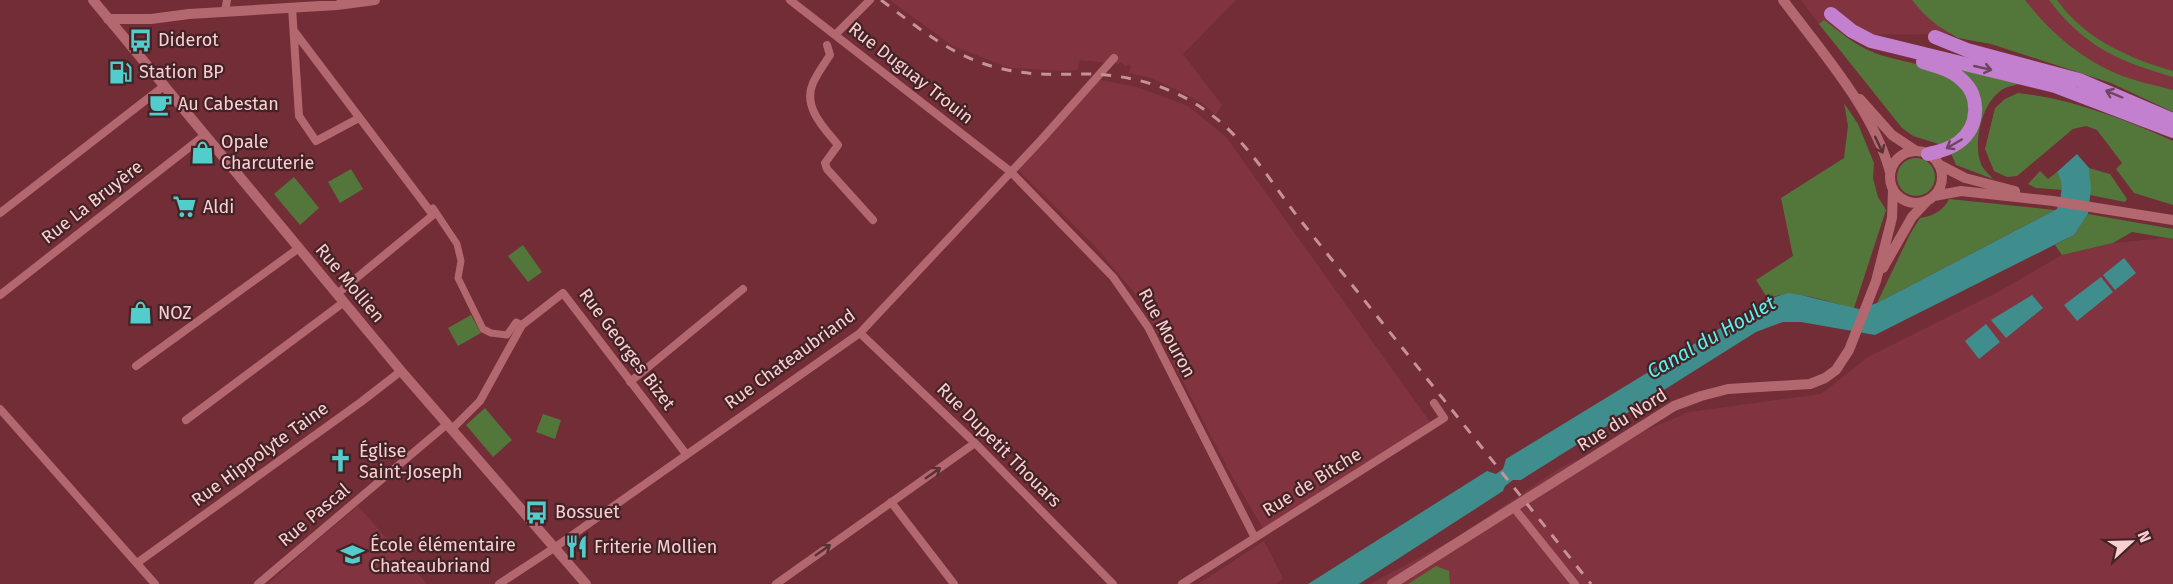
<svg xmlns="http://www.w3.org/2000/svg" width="2173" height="584" font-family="'Fira Sans',sans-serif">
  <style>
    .built { fill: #81343f }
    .green { fill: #53763b }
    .water { fill: #3f8e8d }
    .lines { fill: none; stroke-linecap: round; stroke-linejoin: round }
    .pedestrian { stroke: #b3676f; stroke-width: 7 }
    .minor { stroke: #b3676f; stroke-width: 8 }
    .tertiary { stroke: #b3676f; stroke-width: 10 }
    .trunk { stroke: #c280ce; stroke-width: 14 }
    .rail { stroke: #c69297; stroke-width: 3; stroke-dasharray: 10 10; stroke-linecap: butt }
    .oneway { stroke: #6f4461 }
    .oneway2 { stroke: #593135 }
    .labels { text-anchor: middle; stroke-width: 4.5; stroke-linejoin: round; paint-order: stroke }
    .poi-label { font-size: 18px; fill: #facfd2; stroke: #432326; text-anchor: start }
    .street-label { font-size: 18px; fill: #facfd2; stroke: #432326 }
    .water-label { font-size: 20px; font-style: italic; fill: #5bf3f2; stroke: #432326 }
  </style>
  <rect width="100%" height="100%" fill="#722d37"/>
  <path class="built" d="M890 0H1236L1183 54 1222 105 1216 115 1202 103 1173 88 1151 78 1129 73 1131 66 1129 64 1126 67 1121 62 1119 64 1080 60 1078 70 1062 71 1012 68 996 63 951 45Z
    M1801 0H2173V103L1970 34 1827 35Z
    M1091 78 1137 87 1188 106 1226 137 1430 422 1263 528 1229 471 1142 302 1093 244 1018 170Z
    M2165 238 2173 240V584H1370L1454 539 1563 466 1689 412 1821 394 1868 357 1998 292 2062 255 2113 243Z
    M358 506 427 584H268L315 542Z
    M1264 541 1283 579 1275 584H1198Z"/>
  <path class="green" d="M1912 0H2025C2049 31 2079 57 2115 73 2133 81 2154 85 2173 90V112L2111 83 1991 44 1958 38 1938 26 1923 13Z
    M2049 0H2057C2085 39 2128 58 2173 71V77C2118 61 2085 47 2049 0Z
    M1824 20C1840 32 1856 46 1875 53 1905 65 1979 67 1968 115 1964 131 1957 138 1942 145L1913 136 1902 128 1819 24Z
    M1958 69 2019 84C2011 86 2004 87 1998 93 1981 107 1973 144 1981 164 1983 169 1989 174 1993 179L1956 165 1950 151 1980 121Z
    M2018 93C2072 99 2124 119 2173 141V205L2134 193 2116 169 2122 163 2097 130 2086 126 2073 129 2017 176 2007 177 1994 171 1985 149 1995 108 2005 99Z
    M1844 103 1858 124 1874 163 1873 178 1878 197 1886 210 1854 308C1827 303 1795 286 1768 299L1756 280 1793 256 1781 198 1844 158 1848 126Z
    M1897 177a19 19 0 1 1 38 0a19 19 0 1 1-38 0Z
    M2089 168 2110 174 2127 199 2125 202 2090 195Z
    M351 169 363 189 340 203 328 182Z
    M2040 171 2048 179 2057 172 2062 179 2063 190 2036 188 2028 184Z
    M294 177 319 208 300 225 274 194Z
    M1949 199 2055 210 1877 303 1910 234 1920 218C1933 216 1943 211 1949 199Z
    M2088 214 2173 229V239L2132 232 2113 243 2062 255 2055 245 2074 235Z
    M523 245 542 272 528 282 508 256Z
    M471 315 481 333 458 346 448 328Z
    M485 408 512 440 493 457 466 425Z
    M543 414 561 420 555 439 536 432Z
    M1436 566 1449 571 1450 584H1408Z"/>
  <path class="water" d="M2077 154 2089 168 2091 189 2088 214 2074 235 1875 335 1801 322H1783L1756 332 1521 480H1513L1505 486 1503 491 1359 584H1308L1487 471 1496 474 1503 469 1506 459 1768 299 1788 293 1801 295 1859 309 1877 303 2057 209C2061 195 2065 185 2057 172Z
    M2124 258 2136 273 2115 290 2103 275Z
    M2101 277 2113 292 2077 321 2064 305Z
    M2032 295 2043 308 2006 338 1991 320Z
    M1986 324 2000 342 1979 359 1965 341Z"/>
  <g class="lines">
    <path class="pedestrian" d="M433 208 457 244 461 261 458 278 483 329 491 333 507 335 516 322 522 325"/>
    <path class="minor" d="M790 0 1011 172 1113 277 1148 327 1255 538
      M292 7 299 116 316 141 359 118
      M225 12 227 0
      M294 31 433 215 337 294
      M835 35 870 0
      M827 45 830 55C824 64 817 74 813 83 802 107 825 129 838 145L825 163 827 169 873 220
      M0 213 164 86
      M0 295 205 135
      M860 333 975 443 1113 584
      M136 366 299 248
      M630 382 743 289
      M0 409 155 584
      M186 420 344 302
      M451 430 480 401 522 325 563 293 686 454
      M891 502 954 584
      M1514 508 1575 584
      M137 563 361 402 401 371
      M258 584 446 425
      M499 584 554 548 860 333 1041 140 1114 58
      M776 584 975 443
      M1182 584 1444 418 1434 403"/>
    <path class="tertiary" d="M93 0 401 371 586 584
      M1783 0C1821 51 1873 109 1890 172
      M108 19H151L189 14 337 5 375 0
      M1860 99 1892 135 1916 151
      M1890 177a26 26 0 1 1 52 0a26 26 0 1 1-52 0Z
      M1938 164 1965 178 2015 191
      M1934 196 1961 191 2053 201 2173 220
      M1883 268 1912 217 1927 201
      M1392 584 1674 406 1701 396 1728 389 1810 384 1825 378 1836 370 1849 350 1876 281 1892 218 1893 190"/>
    <path class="trunk" d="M1831 14 1852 31 1871 41 2055 86 2173 131
      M1935 37 1967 50 2079 80 2173 120
      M1923 62C1936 66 1952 70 1962 80 1981 96 1979 127 1959 142 1950 149 1938 152 1928 154"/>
    <path class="rail" d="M881 0C920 29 955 59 1003 69 1032 76 1059 74 1089 74 1130 75 1171 86 1205 110 1244 137 1269 179 1297 216L1591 584"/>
  </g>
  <defs><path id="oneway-shaft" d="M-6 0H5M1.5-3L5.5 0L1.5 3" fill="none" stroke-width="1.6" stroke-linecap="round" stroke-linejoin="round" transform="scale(1.5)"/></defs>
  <g class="oneway">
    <use href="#oneway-shaft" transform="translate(1983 68) rotate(13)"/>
    <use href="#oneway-shaft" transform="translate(2114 94) rotate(-157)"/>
    <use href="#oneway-shaft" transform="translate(1954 144) rotate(150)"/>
  </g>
  <g class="oneway2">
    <use href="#oneway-shaft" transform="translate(1879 145) rotate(65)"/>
    <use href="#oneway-shaft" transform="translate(933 473) rotate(-35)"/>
    <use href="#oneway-shaft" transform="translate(823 550) rotate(-35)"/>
  </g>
  <defs>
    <symbol id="bus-bare" viewBox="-9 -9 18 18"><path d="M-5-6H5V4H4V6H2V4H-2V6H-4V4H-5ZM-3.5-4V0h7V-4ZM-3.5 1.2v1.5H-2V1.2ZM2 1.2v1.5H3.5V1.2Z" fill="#52cdcb" stroke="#432326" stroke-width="2.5" paint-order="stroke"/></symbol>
    <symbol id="fuel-bare" viewBox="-9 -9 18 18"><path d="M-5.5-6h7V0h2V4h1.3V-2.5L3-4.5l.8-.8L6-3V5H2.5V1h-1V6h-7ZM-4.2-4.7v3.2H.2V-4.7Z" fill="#52cdcb" stroke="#432326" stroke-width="2.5" paint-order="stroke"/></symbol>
    <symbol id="cafe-bare" viewBox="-9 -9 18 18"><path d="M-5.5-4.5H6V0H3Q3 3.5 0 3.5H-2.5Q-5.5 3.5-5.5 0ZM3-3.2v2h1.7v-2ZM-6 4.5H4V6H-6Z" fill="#52cdcb" stroke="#432326" stroke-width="2.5" paint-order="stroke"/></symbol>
    <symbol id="shop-bare" viewBox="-9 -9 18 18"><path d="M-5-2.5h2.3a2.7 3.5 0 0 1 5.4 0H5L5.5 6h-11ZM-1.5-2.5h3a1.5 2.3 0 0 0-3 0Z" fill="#52cdcb" stroke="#432326" stroke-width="2.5" paint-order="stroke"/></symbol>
    <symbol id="supermarket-bare" viewBox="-9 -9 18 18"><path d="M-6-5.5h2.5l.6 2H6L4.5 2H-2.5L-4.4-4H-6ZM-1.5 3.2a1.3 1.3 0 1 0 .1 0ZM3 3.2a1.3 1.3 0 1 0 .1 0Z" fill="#52cdcb" stroke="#432326" stroke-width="2.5" paint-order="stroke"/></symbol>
    <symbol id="church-bare" viewBox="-9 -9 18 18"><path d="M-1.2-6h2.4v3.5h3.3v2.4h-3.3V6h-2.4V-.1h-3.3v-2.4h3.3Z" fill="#52cdcb" stroke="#432326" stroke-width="2.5" paint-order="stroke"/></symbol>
    <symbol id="restaurant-bare" viewBox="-9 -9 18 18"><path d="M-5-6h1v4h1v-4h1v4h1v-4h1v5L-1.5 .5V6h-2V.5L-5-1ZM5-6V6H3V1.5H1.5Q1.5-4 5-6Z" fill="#52cdcb" stroke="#432326" stroke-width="2.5" paint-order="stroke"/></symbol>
    <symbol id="school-bare" viewBox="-9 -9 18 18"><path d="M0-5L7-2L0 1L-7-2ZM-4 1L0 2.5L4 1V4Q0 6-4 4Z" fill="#52cdcb" stroke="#432326" stroke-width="2.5" paint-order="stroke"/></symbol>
  </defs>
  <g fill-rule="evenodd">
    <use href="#bus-bare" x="124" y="24" width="33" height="33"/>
    <use href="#fuel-bare" x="104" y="56" width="33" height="33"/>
    <use href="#cafe-bare" x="144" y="88" width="33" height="33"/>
    <use href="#shop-bare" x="186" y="136" width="33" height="33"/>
    <use href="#supermarket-bare" x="168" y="190" width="33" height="33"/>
    <use href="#shop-bare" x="124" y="296" width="33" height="33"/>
    <use href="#church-bare" x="324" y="444" width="33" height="33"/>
    <use href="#bus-bare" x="520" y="496" width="33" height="33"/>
    <use href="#restaurant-bare" x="560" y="530" width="33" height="33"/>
    <use href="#school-bare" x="336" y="538" width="33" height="33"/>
  </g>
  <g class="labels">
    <g class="poi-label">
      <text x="158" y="46">Diderot</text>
      <text x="139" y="78">Station BP</text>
      <text x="178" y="110">Au Cabestan</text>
      <text x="221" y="148">Opale<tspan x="221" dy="21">Charcuterie</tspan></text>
      <text x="203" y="213">Aldi</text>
      <text x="158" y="319">NOZ</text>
      <text x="359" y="457">Église<tspan x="359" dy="21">Saint-Joseph</tspan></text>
      <text x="555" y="518">Bossuet</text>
      <text x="370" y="551">École élémentaire<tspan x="370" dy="21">Chateaubriand</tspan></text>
      <text x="594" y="553">Friterie Mollien</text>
    </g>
    <g class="street-label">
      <text transform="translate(911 73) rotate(38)" y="6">Rue Duguay Trouin</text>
      <text transform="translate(92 202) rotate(-38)" y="6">Rue La Bruyère</text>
      <text transform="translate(350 283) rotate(50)" y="6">Rue Mollien</text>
      <text transform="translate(1167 333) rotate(61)" y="6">Rue Mouron</text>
      <text transform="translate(627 349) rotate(53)" y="6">Rue Georges Bizet</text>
      <text transform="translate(790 359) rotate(-36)" y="6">Rue Chateaubriand</text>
      <text transform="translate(1622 420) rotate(-32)" y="6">Rue du Nord</text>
      <text transform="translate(999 445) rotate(45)" y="6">Rue Dupetit Thouars</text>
      <text transform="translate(260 454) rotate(-36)" y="6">Rue Hippolyte Taine</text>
      <text transform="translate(1312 482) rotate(-32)" y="6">Rue de Bitche</text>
      <text transform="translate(314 515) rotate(-40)" y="6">Rue Pascal</text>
    </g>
    <g class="water-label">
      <text transform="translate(1711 337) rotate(-30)" y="7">Canal du Houlet</text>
    </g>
  </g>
  <g transform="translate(2131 542) rotate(68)" stroke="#432326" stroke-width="4.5" paint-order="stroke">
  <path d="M0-4.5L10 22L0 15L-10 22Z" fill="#facfd2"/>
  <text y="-9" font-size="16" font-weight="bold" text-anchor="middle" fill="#facfd2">N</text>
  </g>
</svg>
